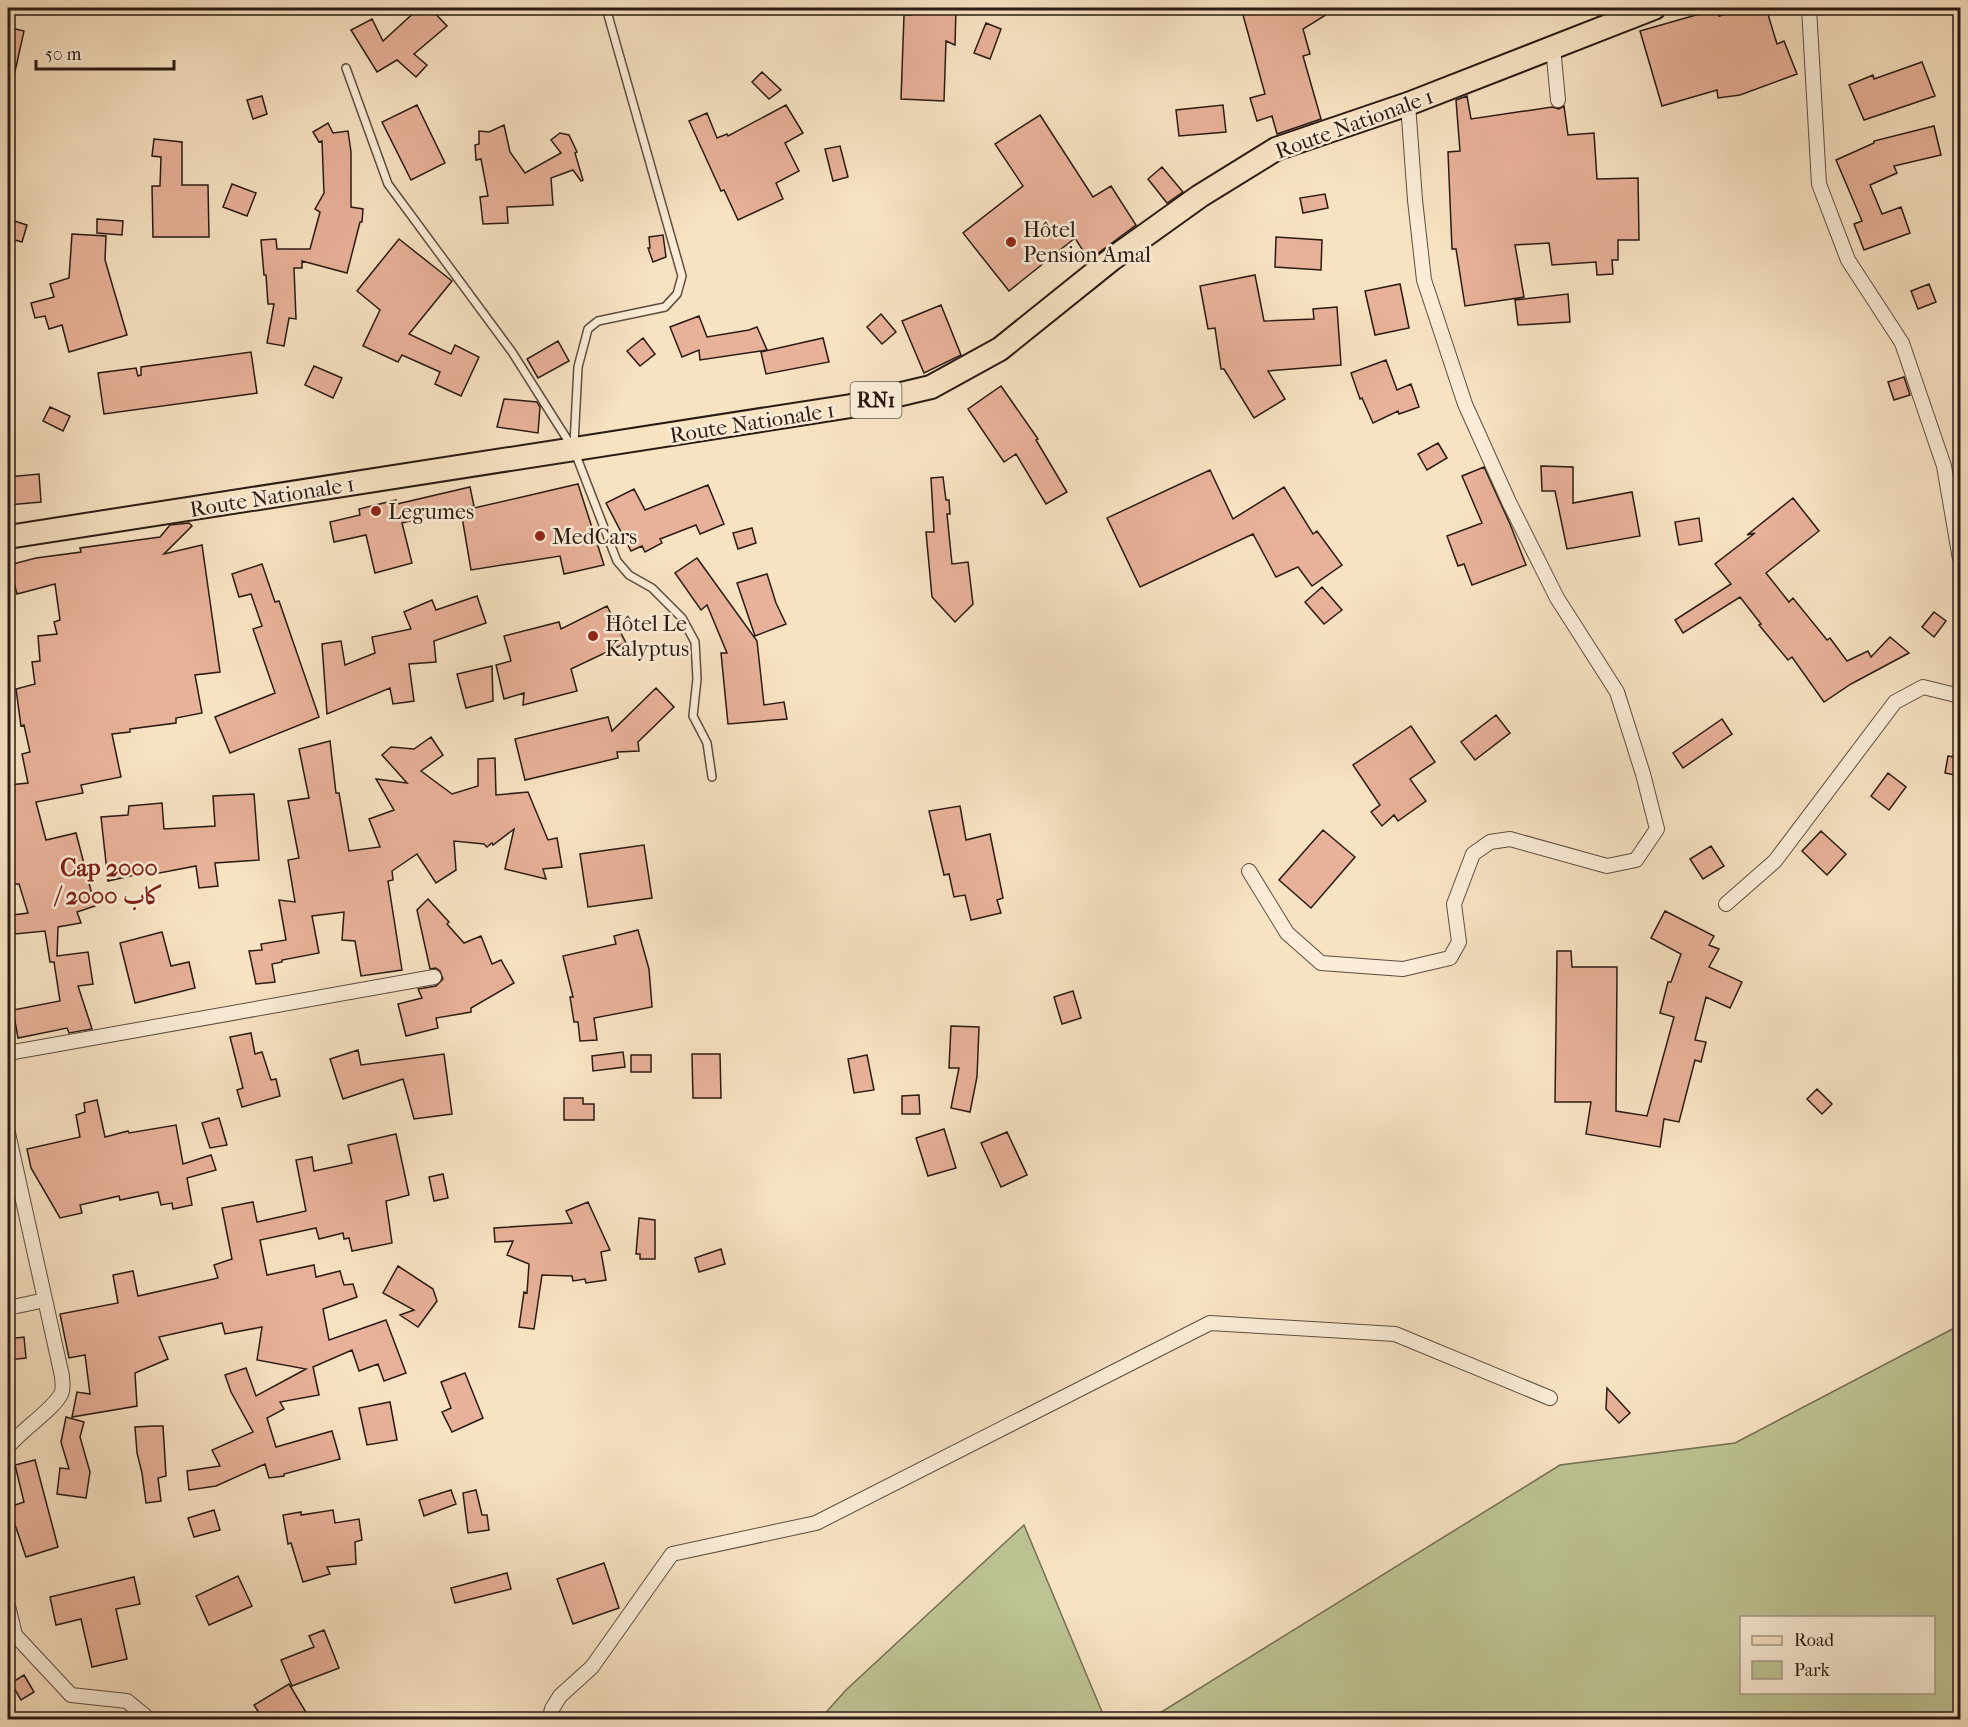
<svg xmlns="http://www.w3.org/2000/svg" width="1968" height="1727" font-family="'IM FELL French Canon',Amiri,serif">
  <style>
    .green { fill: #bdc393; stroke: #746f54; stroke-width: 1.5; fill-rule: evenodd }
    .building { fill: #e8b199; stroke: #2a1b14; stroke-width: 1.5 }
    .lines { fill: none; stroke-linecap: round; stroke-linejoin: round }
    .lane-casing { stroke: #5d4d40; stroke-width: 10 }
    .street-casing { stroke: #5d4d40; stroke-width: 16 }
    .primary-casing { stroke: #2a1b14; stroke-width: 26 }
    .lane { stroke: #faecd7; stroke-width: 7 }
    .street { stroke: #faecd7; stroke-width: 14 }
    .primary { stroke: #f7e2c2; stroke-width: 22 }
    .poi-dot { fill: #8f2418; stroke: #faecd7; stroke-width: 2 }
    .labels { text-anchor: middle; stroke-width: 5; stroke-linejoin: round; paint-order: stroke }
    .shield { fill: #faecd7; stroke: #685a4e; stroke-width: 1.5 }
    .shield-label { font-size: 21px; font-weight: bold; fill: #2a1b14 }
    .street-label { font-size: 22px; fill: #2a1b14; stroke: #faecd7 }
    .poi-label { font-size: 22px; fill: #2a1b14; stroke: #faecd7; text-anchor: start }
    .neighbourhood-label { font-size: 24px; font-weight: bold; fill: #7a1f14; stroke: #faecd7 }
  </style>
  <rect width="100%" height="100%" fill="#f7e2c2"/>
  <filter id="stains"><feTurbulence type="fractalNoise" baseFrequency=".00333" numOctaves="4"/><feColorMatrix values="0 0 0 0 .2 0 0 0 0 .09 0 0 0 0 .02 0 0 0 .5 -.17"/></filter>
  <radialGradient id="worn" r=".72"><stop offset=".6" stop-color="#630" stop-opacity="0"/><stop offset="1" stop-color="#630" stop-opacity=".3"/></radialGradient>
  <path class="green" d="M1960 1325V1719H1150L1560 1465 1735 1443ZM1742 1618H1934V1692H1742Z
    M1024 1525 1105 1719H820L846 1690Z"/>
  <path class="building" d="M419 8H430L447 26 414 54 427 65 416 77 397 60 377 72 351 30 372 19 383 41Z
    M912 8H956L955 45 946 41 944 101 901 99 904 15H912Z
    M1241 8H1337L1303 29 1310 54 1303 56 1321 119 1277 134 1272 116 1257 121 1250 98 1265 94Z
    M1748 8H1766L1777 44 1784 41 1797 74 1740 95 1718 98 1717 90 1662 106 1640 31 1717 9 1719 16Z
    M986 23 1001 29 990 59 974 53Z
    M8 27 24 31 14 76 8 75Z
    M1922 62 1935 96 1864 120 1849 85 1873 75 1874 79Z
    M762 72 781 90 769 99 752 82Z
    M262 96 267 114 253 119 247 100Z
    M1467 96 1471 119 1552 107 1559 109 1564 106 1568 135 1594 133 1597 179 1638 178 1639 240H1618V260H1612L1613 274 1597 275 1596 262 1552 265 1549 243 1515 245 1524 297 1465 306 1456 249H1452L1448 152 1460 151 1456 100Z
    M417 105 445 163 411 180 382 122Z
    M786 105 803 133 785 143 799 171 776 183 783 199 738 220 724 190 721 191 689 121 707 113 717 138 727 134 728 136Z
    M1223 105 1226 132 1179 136 1176 110Z
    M1040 115 1093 197 1111 186 1136 225 1089 260 1075 238 1009 291 963 233 1023 186 995 144Z
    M328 123 333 133 348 131 351 152V207L363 209 362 222H360L347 273 302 261V268H294L296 319 289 318 284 346 267 343 274 304H268L266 275H264L261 240 276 239 277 249H310L320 212 315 209 324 193 322 141 319 142 313 132Z
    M504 125 510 152 525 173 561 153 551 140 560 133 569 135 577 152 575 153 583 180 581 181 573 170 551 178 553 205 507 207 508 223 483 224 480 197 488 196 481 159 476 160 475 145 479 144V131L489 132Z
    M1934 126 1941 155 1894 166 1897 173 1870 185 1882 214 1901 207 1910 233 1864 250 1854 224 1862 221 1836 160 1874 143V141Z
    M154 139 182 142V185H208L209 237H153L152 186H160L161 157 152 156Z
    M840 146 848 177 833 181 825 149Z
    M1162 167 1183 192 1167 203 1148 179Z
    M232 184 256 193 247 216 223 207Z
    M1325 194 1328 208 1303 213 1300 198Z
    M8 219 27 225 22 242 8 238Z
    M97 219 123 221 122 235 97 233Z
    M72 234 106 236 105 260 127 335 69 352 62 325 49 329 45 316 35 318 31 303 54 297 50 284 69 278Z
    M663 235 666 257 653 262 648 248H650L649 237Z
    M1276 237 1322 240 1321 270 1275 267Z
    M399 239 452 281 409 334 451 354 455 345 479 357 461 396 435 384 440 372 402 355 398 362 363 346 380 310 357 291Z
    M1255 275 1264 321 1314 319 1313 309 1337 307 1341 365 1268 371 1285 399 1254 418 1224 369H1221L1215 328 1208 329 1200 286Z
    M1400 284 1409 328 1375 335 1365 291Z
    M1929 284 1936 302 1918 309 1911 291Z
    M1568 294 1570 322 1518 325 1515 300Z
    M941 305 961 355 924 373 902 321Z
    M881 314 896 332 882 344 867 327Z
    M699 316 707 337 749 330 757 327 767 350 700 360 699 350 682 357 670 327Z
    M643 338 655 354 640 366 627 351Z
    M823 338 829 362 766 374 761 352Z
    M558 341 569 361 538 378 527 359Z
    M251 352 257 393 104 414 98 373 136 368 138 376 141 375V367Z
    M1386 360 1397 390 1411 384 1419 407 1399 414 1398 411 1373 423 1362 398 1360 399 1351 373Z
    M314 366 342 378 333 398 305 385Z
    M1904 377 1910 395 1894 400 1888 382Z
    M1001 386 1038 439 1036 440 1067 492 1046 504 1016 454 1004 462 968 409Z
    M504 399 537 402 540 407 538 433 497 427Z
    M50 407 70 416 63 431 43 421Z
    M1438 443 1447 458 1427 470 1418 454Z
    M1541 466 1573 467V503L1632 492 1640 536 1567 549 1555 491H1542Z
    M1484 467 1510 524 1526 565 1472 585 1464 564 1458 566 1447 536 1482 523 1462 476Z
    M1210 470 1233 519 1284 487 1313 534 1317 531 1342 565 1312 586 1298 567 1276 577 1253 534 1140 587 1107 518Z
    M39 474 41 502 8 505V477Z
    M943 477 946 500H949L950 514H947L952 564 968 562 973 604 955 622 932 597 926 532H934L931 478Z
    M578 484 604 565 564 574 560 556 471 570 461 511Z
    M708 485 724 524 700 534 696 525 660 539 662 543 645 552 642 546 631 551 606 503 634 489 645 510Z
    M470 487 474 506 402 523 412 563 375 573 366 535 334 542 330 522 360 515 359 509 396 500 397 504Z
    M1793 498 1819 531 1766 573 1789 602 1793 598 1827 640 1830 638 1847 661 1868 651 1871 657 1890 637 1909 653 1851 684 1824 702 1792 657 1788 660 1759 625 1761 624 1740 597 1683 633 1675 620 1731 584 1715 564 1755 533 1747 535Z
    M1699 518 1702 541 1679 545 1675 522Z
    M189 523 192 526 164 554 202 545 220 672 195 675 202 713 176 718V723L130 729V732L112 734 121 777 81 785 83 793 36 802 46 840 76 833 95 906 77 912 81 923 58 927 57 956 88 952 93 984 78 986 92 1029 69 1033 67 1028 18 1038 13 1010 60 1001 54 962H50L45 931 15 934 13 915 28 913 19 884H8V785L28 783 22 754 30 752 24 725 21 726 16 689 35 684 32 662 40 661 38 636 57 634 54 622 60 620 55 584 17 594 9 565 36 558 81 552 80 548 160 537 170 525Z
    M752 528 756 543 738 549 733 533Z
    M697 558 757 641 764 705 784 702 787 719 728 724 721 653H727L707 605 701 610 675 573Z
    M262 564 275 602 279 601 319 717 230 753 215 717 275 693 253 629 262 626 251 594 239 597 232 574Z
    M767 574 776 603 786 624 755 636 737 583Z
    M1322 587 1342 610 1324 624 1305 602Z
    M477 596 486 623 434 641 436 662 409 664 414 701 393 704 390 688 327 714 322 644 341 641 345 665 375 653 372 637 411 629 404 612 432 600 436 610Z
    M607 606 626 643 571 669 577 691 523 705 524 693 504 699 496 665 511 661 504 636 559 622 561 629Z
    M1934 612 1946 621 1934 637 1922 627Z
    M492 666 493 701 466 708 457 674Z
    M656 688 674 707 638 742 639 751 617 752 618 758 525 780 515 739 608 717 612 731Z
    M1496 715 1510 733 1475 760 1461 742Z
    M1722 719 1732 734 1683 768 1673 753Z
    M1411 726 1435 762 1410 779 1426 801 1398 821 1394 815 1382 826 1371 812 1380 805 1353 765Z
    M431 737 443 755 421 771 452 794 478 786V759L495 758 496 795 528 792 548 840 557 838 562 867 543 869 546 879 505 869 514 829 493 845 492 843 487 847 484 844 454 841 456 870 436 883 417 854 392 871 393 880 388 881 402 970 361 976 355 941 342 940 344 912 312 916 319 953 282 960V962L272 964 275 982 256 984 249 951 262 950 261 944 286 940 279 900 295 902 288 860 299 858 288 801 309 798 299 749 330 741 336 793H339L349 851 380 847 369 819 394 810 376 779 407 783 382 755 391 747 414 749Z
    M1948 756 1960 758V776L1945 773Z
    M1888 773 1906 787 1889 810 1871 796Z
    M254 794 259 860 215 863 218 886 199 888 196 866 149 875 148 872 108 881 101 817 128 815 129 806 162 803 164 829 215 826 213 796Z
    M960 806 966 840 990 834 1003 898 997 900 1001 913 971 920 965 895 954 897 949 874 944 875 929 811Z
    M1323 830 1355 857 1311 908 1279 880Z
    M1821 831 1846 854 1827 875 1802 851Z
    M644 845 652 898 588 907 580 854Z
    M1711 846 1724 866 1703 879 1690 859Z
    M428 899 449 922 447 924 464 943 481 936 492 964 501 960 514 983 471 1008V1012L436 1018 438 1028 406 1036 398 1004 422 998 418 989 436 986 443 979 440 971 436 968 430 969 417 910Z
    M1665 911 1714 936 1709 945 1719 949 1709 967 1742 982 1730 1008 1706 997 1695 1040 1706 1042 1701 1062 1695 1060 1679 1122 1664 1119 1660 1147 1586 1134 1591 1102H1555L1557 951H1571L1572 967H1617L1616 1111 1647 1116 1674 1017 1660 1013 1668 982H1671L1681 954 1651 938Z
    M638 930 649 969 652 1007 594 1018 597 1040 580 1041 578 1022H574L570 997H573L563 956 616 944 614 936Z
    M162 932 171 966 189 962 195 988 135 1003 120 943Z
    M1073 991 1081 1018 1062 1024 1054 997Z
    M951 1026 979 1027 977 1077 970 1112 951 1108 959 1068H949Z
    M251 1033 255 1054 262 1052 271 1080 276 1079 280 1096 242 1107 237 1090 243 1088 230 1037Z
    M358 1050 361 1065 444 1054 452 1114 414 1119 403 1079 343 1099 330 1059Z
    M623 1052 625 1067 593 1071 592 1056Z
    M692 1054H720L721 1098H693Z
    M631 1055H651V1072H631Z
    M867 1055 874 1090 854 1093 848 1059Z
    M1817 1089 1832 1104 1822 1114 1807 1099Z
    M919 1095 920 1114H902V1096Z
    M564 1098H583V1104H594V1120H564Z
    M97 1100 105 1137 128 1131 129 1133 176 1125 183 1164 211 1155 216 1170 187 1178 192 1205 173 1209 172 1203 161 1205 158 1192 120 1200 119 1196 80 1205 82 1213 60 1218 31 1168 27 1149 80 1137 76 1115 85 1112 84 1103Z
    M219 1118 227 1145 210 1148 202 1123Z
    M944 1129 956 1168 928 1176 916 1138Z
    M1007 1132 1027 1175 1001 1187 981 1143Z
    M396 1134 409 1195 386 1201 392 1243 352 1251 349 1238 344 1239 343 1233 319 1239 316 1228 260 1240 267 1275 314 1265 316 1277 340 1271 344 1285 353 1284 357 1297 323 1309 329 1340 386 1320 406 1373 384 1381 378 1364 359 1371 352 1350 313 1367 319 1395 280 1402 284 1409 267 1418 276 1447 332 1431 340 1459 284 1474V1476L269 1478 265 1464 216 1486 189 1490 187 1471 220 1466 212 1450 253 1432 231 1392 225 1375 246 1368 256 1396 306 1369 257 1360 262 1327 225 1334 222 1323 159 1337 168 1359 135 1373 137 1406 72 1417 77 1392 90 1394 85 1355 69 1358 60 1314 118 1303 113 1275 133 1271 138 1296 218 1278 214 1265 232 1259 222 1208 253 1202 257 1222 306 1211 296 1160 312 1157 314 1171 352 1163 348 1145Z
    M443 1174 448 1198 434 1201 429 1177Z
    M588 1202 610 1250 601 1252 606 1280 586 1283 585 1279 573 1281 572 1276 542 1275 534 1329 519 1327 524 1292 527 1293 529 1264 507 1255 513 1241 495 1242 494 1228 572 1223 566 1211Z
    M639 1218 655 1220V1259H640V1254H636Z
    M721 1249 725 1264 699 1272 695 1258Z
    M398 1266 433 1289 437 1301 418 1327 400 1315 414 1310 383 1293Z
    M24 1337 26 1358 8 1360V1339Z
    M465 1373 483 1418 452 1432 442 1412 451 1408 441 1382Z
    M1607 1388 1630 1413 1619 1423 1606 1409Z
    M390 1402 397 1440 367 1445 359 1408Z
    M66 1417 84 1422 80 1437 90 1472 86 1498 57 1494 60 1468 69 1469 61 1442Z
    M154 1426H163L166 1476 158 1478 161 1501 146 1503 142 1473 137 1453 135 1427Z
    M35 1460 58 1547 26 1557 9 1507 24 1502 15 1465Z
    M451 1490 456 1504 424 1516 419 1500Z
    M476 1490 482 1515H487L489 1530 468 1533 463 1493Z
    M214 1510 220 1530 194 1537 188 1518Z
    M333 1510 335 1523 359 1519 362 1540 355 1542 356 1564 327 1567 330 1574 303 1582 291 1543 288 1544 283 1515 301 1512V1515Z
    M604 1563 619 1608 573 1624 557 1579Z
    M507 1573 511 1589 455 1603 451 1588Z
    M238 1576 252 1606 209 1625 196 1596Z
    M134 1577 140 1604 116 1609 127 1659 92 1667 81 1619 56 1625 50 1597Z
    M324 1630 339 1668 292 1686 281 1660 314 1647 309 1636Z
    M24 1675 34 1692 21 1700 11 1683Z
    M289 1684 310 1719H263L254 1705Z"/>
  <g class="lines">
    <defs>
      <path id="lane" d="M346 68 388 184 512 352 574 450 617 561 629 575 652 588 682 618 695 642 697 679 693 716 707 743 712 777
        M574 444 578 367 588 329 598 321 665 307 677 294 682 276 606 8"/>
      <path id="street" d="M1809 8 1819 184 1848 260 1902 343 1944 466 1960 559
        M1553 47 1558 100
        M1249 871 1287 933 1321 963 1403 969 1450 958 1459 942 1454 904 1473 854 1490 842 1510 839 1607 866 1636 860 1657 829 1643 774 1617 692 1557 598 1509 502 1465 404 1424 280 1415 200 1408 104
        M1726 904 1775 861 1895 702 1923 687 1960 696
        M8 1053 434 977
        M8 1133 62 1376C62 1381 64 1389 61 1394 53 1410 21 1430 8 1447
        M8 1308 45 1300
        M8 1606 15 1635 71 1695 127 1701 150 1720
        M549 1720 552 1709 560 1696 592 1667 672 1554 816 1523 1210 1323 1395 1334 1550 1398"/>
      <path id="primary" d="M8 537 851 406 931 387 1000 349 1112 259 1200 196 1276 149 1408 104 1654 8"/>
    </defs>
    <use href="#lane" class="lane-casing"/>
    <use href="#street" class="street-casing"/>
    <use href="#primary" class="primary-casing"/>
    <use href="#lane" class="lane"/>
    <use href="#street" class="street"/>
    <use href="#primary" class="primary"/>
  </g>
  <g class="poi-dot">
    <circle cx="1011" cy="242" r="6"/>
    <circle cx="376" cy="511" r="6"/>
    <circle cx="540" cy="536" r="6"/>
    <circle cx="593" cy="636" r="6"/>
  </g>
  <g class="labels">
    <rect class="shield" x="850.5" y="382" width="51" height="36" rx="4.5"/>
    <g class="shield-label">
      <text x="876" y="407">RN1</text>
    </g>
    <g class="street-label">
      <text transform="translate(1354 123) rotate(-20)" y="8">Route Nationale 1</text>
      <text transform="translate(752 422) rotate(-9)" y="8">Route Nationale 1</text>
      <text transform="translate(272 496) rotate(-9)" y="8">Route Nationale 1</text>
    </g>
    <g class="poi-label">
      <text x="1023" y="237">Hôtel<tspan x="1023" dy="25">Pension Amal</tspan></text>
      <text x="388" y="519">Legumes</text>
      <text x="552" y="544">MedCars</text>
      <text x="605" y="631">Hôtel Le<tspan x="605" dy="25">Kalyptus</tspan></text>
    </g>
    <g class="neighbourhood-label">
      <text x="109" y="876">Cap 2000<tspan x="109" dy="28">/ كاب 2000</tspan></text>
    </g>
  </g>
  <rect width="1968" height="1727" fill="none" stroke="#f7e2c2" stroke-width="30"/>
  <rect x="9" y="9" width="1950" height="1709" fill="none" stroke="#2a1b14" stroke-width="3"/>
  <rect x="15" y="15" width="1938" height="1697" fill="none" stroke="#2a1b14" stroke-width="1.5"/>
  <rect x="1740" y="1616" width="195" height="78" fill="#faecd7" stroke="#a79889" stroke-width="1.5"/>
  <rect x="1752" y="1636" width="30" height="9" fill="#f7e2c2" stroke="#a79889" stroke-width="1.5"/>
  <text x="1794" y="1646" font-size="18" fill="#2a1b14">Road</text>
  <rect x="1752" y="1661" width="30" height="18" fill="#bdc393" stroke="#a79889" stroke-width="1.5"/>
  <text x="1794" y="1676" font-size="18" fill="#2a1b14">Park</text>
  <path d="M36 60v9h138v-9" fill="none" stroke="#2a1b14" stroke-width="3"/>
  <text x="45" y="60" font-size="18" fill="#2a1b14" stroke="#faecd7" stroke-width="4.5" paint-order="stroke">50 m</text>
  <rect width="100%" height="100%" filter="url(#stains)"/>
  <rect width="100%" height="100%" fill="url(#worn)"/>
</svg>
